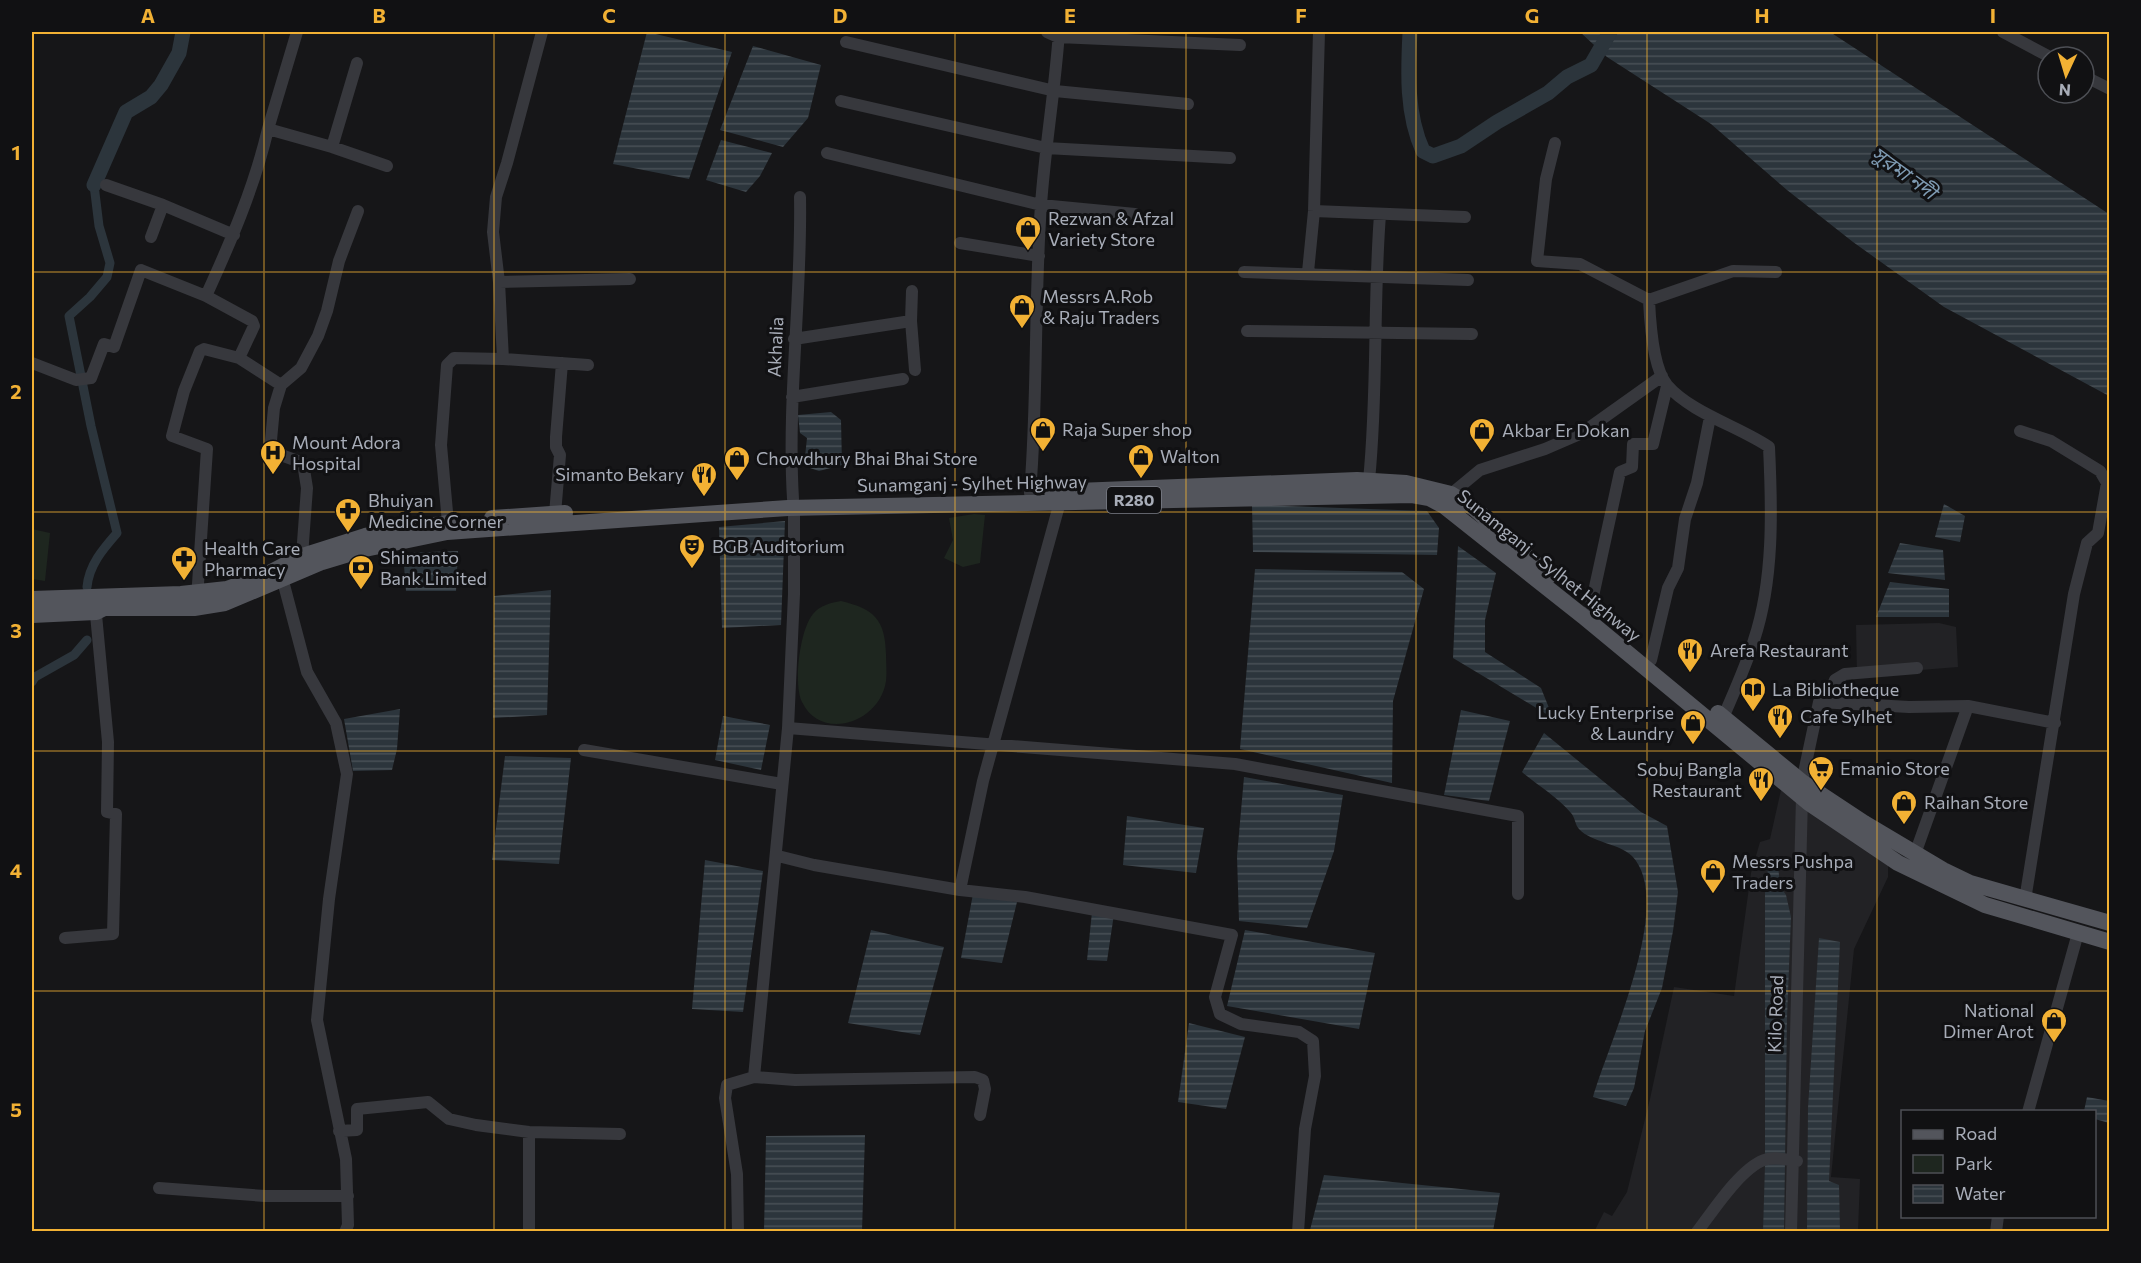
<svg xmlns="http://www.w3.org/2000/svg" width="2141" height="1263" font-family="Commissioner,'Noto Sans Bengali',sans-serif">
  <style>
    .built { fill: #222225 }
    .park { fill: #1e261f }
    .water { fill: url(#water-rules) }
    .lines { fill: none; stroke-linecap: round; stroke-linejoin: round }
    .canal { stroke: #2c353c; stroke-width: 9 }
    .river { stroke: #2c353c; stroke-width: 15 }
    .minor { stroke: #37383d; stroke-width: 12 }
    .major { stroke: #53555c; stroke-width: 16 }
    .grid { fill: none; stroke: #f2b134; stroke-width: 1.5; stroke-opacity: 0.55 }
    .labels { text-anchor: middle; stroke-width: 6; stroke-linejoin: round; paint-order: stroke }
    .shield { fill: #111113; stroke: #7b7e86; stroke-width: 1.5 }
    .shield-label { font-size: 16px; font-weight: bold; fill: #a8adb8 }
    .poi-label { font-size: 18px; fill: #a8adb8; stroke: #111113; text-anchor: start }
    .street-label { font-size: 18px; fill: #a8adb8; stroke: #111113 }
    .water-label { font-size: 20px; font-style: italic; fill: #7f9bb3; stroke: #111113 }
    .neatline { fill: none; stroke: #f2b134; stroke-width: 2 }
    .grid-label { font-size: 20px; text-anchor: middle; font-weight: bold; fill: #f2b134 }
  </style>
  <defs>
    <pattern id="water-rules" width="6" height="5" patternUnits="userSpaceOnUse" patternTransform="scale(1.5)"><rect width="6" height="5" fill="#2c353c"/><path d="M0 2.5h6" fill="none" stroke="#485056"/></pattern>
  </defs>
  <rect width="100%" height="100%" fill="#161618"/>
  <path class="built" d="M1939 623 1956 627 1958 667 1857 675 1856 625Z
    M1781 790 1888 862V877L1854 949 1831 1177 1860 1179 1858 1231 1594 1232 1604 1212 1612 1216 1627 1192 1650 1099 1674 987 1734 996 1751 873 1760 842 1770 839Z"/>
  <path class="park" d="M974 514 985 515 980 563 963 567 944 558 953 540 949 518Z
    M32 529 50 533 45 581 32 579Z
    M841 601C874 609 885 619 886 654 886 662 887 672 886 681 880 723 821 742 802 702 793 684 800 629 813 614 820 605 831 603 841 601Z"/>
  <path class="water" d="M647 32 732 52 689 179 613 164Z
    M1580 32H1830L2109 214V396L1944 307 1853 242 1787 190 1711 124 1607 57Z
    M753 46 821 65 808 118 783 147 720 130Z
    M721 140 772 153 760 176 746 192 706 180Z
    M831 412 841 420 842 465 819 471 804 466 807 438 800 433 798 415Z
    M1944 504 1965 516 1960 542 1935 537Z
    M1252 505 1427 511 1439 528 1437 555 1253 552Z
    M785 521 781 625 722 628 719 527Z
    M1900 543 1943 550 1945 580 1888 573Z
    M1458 546 1496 573 1485 620V652L1541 688 1553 718 1453 658Z
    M458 551 456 591H406L403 553Z
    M1255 569 1402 572 1424 589 1393 701 1392 783 1240 749Z
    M1890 582 1949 589V617H1876Z
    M551 590 547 715 493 718 494 596Z
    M400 709 397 749 392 770 353 771 344 719Z
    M1461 710 1510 721 1489 801 1444 795Z
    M723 716 770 725 761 770 715 760Z
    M1544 733 1641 812 1667 826 1678 892 1673 931 1662 988 1645 1031 1634 1088 1626 1106 1593 1097C1608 1044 1676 902 1632 856 1619 843 1592 843 1579 829 1575 825 1575 817 1571 813 1558 797 1537 785 1522 772Z
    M505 756 571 758 559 864 492 860Z
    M1244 777 1343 795 1334 851 1307 928 1239 921 1237 856Z
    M1127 816 1204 828 1196 873 1123 865Z
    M705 860 763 871 743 1012 692 1009Z
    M1774 861 1778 865 1780 886 1786 895 1791 917 1787 1018 1784 1231 1763 1232 1765 1165V893L1768 868Z
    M973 894 1017 902 1002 963 961 958Z
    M1092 912 1114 914 1107 961 1087 960Z
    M871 930 944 947 920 1035 848 1023Z
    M1245 930 1375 953 1359 1029 1227 1006Z
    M1819 938 1840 942 1829 1181 1839 1185 1840 1231H1807L1808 1108Z
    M1189 1023 1245 1037 1226 1109 1178 1102Z
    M2087 1097 2109 1101V1123L2095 1119 2094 1112 2084 1111Z
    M865 1135 862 1231H764L766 1136Z
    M1324 1175 1500 1193 1493 1231 1310 1230Z"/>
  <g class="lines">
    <path class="canal" d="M87 587C89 565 103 549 117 533L91 426 69 316 90 297 107 277 110 263 99 226 94 185
      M32 682 35 677 74 655 87 640"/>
    <path class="river" d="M1410 32C1408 71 1406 114 1423 151L1433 156 1461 146 1497 122 1548 93 1567 77 1591 65 1610 32
      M94 185 126 112 151 97 161 85 179 53 183 32"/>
    <path class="minor" d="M1047 32 1058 37 1240 45
      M2003 32 2050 57
      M846 42 1055 91 1188 104
      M2084 76 2110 89
      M841 101 1046 148 1230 158
      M268 129 297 32
      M1555 143 1546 179 1537 261 1580 264 1649 300 1733 271 1776 272
      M332 147 357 63
      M827 153 1041 205 1135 214
      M106 185 163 205
      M1314 211 1465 217
      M151 237 163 205 234 235
      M960 243 1039 256
      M1244 272 1468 280
      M1308 272 1314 211 1319 32
      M499 282 493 232 496 197 507 163 542 32
      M912 291 911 321 915 370
      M1649 300C1650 322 1653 368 1667 385 1691 413 1740 427 1769 447 1772 509 1774 580 1754 640 1746 666 1734 692 1723 718
      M1247 331 1472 334
      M794 339 911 321
      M239 358 281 385
      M503 359 588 365
      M32 363 76 380 91 378 104 344 114 347 141 270 206 296C231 241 254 188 268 129L332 147 387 166
      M792 397 903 379
      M2020 431 2051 441 2100 471 2107 483 2098 533 2087 543 2074 594 2025 900
      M1369 480C1378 392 1373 304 1380 215
      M1030 493C1038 397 1034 301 1041 205 1045 147 1055 90 1059 32
      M1451 494 1480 470 1545 449 1582 433 1662 376
      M793 499C787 398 802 298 800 197
      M555 514 560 455 556 447V437L562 363
      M448 523 441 445 447 365 454 358 503 359 499 282 630 279
      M302 556 307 488 303 463 270 451 274 408 281 385 301 368 318 336 327 311 339 261 358 211
      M283 581 307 672 336 723 347 774 329 899 317 1020 346 1159 348 1225 345 1232
      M197 599 207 449 172 436 184 391 200 351 204 349 239 358 254 326 252 321 206 296
      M1590 610 1620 472 1632 467 1633 444H1653L1667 386
      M1651 660 1668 588 1678 568 1685 519 1697 483 1710 417
      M1827 701 1835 680 1845 674 1917 668
      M788 728 1235 764 1518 816V894
      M584 750 782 784
      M1802 782 1819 702 1909 707 1968 706 2055 723
      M1915 854 1968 706
      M778 856 814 865 960 890 1025 897 1232 935 1215 997 1220 1014 1241 1024 1299 1032 1313 1041 1315 1076 1305 1129 1298 1232
      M960 890 983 781 1060 502
      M65 938 113 934 116 814 107 812 108 742 95 604
      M754 1077 795 1080 975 1077 983 1080 985 1089 980 1115
      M2028 1112 2078 933
      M339 1131 357 1130V1109L428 1102 449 1119 476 1125 529 1132 620 1134
      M529 1132V1232
      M159 1188 265 1196H348
      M738 1232 737 1174 725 1098 727 1085 754 1077 788 728 794 594V507
      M1697 1232C1713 1211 1740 1169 1764 1160 1774 1156 1787 1160 1797 1161
      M1791 1232 1802 797
      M1996 1232 1998 1216"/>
    <path class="major" d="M1052 492 1357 480 1406 483 1451 494 1475 509 1549 576
      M492 518 565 513
      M32 599 181 594 227 589 265 575 302 556 365 536 448 523
      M32 615 96 612 104 608H194L225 603 322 562 365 549 447 532 788 508 1412 495 1429 498 1444 506 1584 617 1809 803 1898 863 1985 905 2110 942
      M1718 713 1802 782 1864 823 1943 870 1970 883 2110 923"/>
  </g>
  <path class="grid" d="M264 32V1232M494 32V1232M725 32V1232M955 32V1232M1186 32V1232M1416 32V1232M1647 32V1232M1877 32V1232M32 272H2110M32 512H2110M32 751H2110M32 991H2110"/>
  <defs>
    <symbol id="shop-pin" viewBox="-11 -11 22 30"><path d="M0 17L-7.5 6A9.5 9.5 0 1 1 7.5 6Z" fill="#f2b134" stroke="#111113"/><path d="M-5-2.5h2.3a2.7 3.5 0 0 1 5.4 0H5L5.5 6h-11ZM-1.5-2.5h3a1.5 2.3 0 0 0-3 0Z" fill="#111"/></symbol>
    <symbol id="hospital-pin" viewBox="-11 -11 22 30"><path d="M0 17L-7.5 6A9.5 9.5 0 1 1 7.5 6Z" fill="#f2b134" stroke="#111113"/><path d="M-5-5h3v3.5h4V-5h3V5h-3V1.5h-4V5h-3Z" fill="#111"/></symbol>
    <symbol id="restaurant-pin" viewBox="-11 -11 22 30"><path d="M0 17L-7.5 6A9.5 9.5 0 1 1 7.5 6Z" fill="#f2b134" stroke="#111113"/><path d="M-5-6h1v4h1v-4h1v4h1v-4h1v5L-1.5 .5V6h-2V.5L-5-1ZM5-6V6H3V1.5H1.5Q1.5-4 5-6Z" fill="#111"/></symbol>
    <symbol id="pharmacy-pin" viewBox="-11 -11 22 30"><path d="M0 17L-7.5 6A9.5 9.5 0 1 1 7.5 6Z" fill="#f2b134" stroke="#111113"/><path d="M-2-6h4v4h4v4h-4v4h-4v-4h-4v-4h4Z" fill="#111"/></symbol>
    <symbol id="theatre-pin" viewBox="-11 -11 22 30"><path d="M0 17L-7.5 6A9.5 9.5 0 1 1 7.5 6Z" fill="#f2b134" stroke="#111113"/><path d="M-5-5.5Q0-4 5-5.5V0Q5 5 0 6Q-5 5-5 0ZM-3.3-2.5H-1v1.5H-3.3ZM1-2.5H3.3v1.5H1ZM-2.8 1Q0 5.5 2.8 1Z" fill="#111"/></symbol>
    <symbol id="bank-pin" viewBox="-11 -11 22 30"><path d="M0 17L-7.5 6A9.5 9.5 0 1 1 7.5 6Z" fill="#f2b134" stroke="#111113"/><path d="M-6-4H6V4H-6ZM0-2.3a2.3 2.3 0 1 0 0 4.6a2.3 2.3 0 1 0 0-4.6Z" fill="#111"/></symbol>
    <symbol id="library-pin" viewBox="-11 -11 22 30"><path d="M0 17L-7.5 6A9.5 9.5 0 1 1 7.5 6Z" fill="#f2b134" stroke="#111113"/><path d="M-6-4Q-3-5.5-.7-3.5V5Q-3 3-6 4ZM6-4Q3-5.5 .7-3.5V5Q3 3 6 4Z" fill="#111"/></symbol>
    <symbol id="supermarket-pin" viewBox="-11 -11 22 30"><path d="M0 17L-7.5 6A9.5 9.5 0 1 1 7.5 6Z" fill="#f2b134" stroke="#111113"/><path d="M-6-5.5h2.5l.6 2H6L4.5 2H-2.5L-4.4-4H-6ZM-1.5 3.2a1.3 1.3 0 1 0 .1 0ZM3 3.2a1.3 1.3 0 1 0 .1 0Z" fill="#111"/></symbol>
  </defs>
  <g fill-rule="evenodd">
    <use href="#shop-pin" x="1013" y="214" width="30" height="40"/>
    <use href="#shop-pin" x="1007" y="292" width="30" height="40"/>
    <use href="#shop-pin" x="1028" y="415" width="30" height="40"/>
    <use href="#shop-pin" x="1467" y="416" width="30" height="40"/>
    <use href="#hospital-pin" x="258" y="438" width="30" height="40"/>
    <use href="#shop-pin" x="1126" y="442" width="30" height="40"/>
    <use href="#shop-pin" x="722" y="444" width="30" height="40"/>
    <use href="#restaurant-pin" x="689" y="460" width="30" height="40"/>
    <use href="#pharmacy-pin" x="333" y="496" width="30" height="40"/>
    <use href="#theatre-pin" x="677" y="532" width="30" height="40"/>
    <use href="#pharmacy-pin" x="169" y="544" width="30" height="40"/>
    <use href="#bank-pin" x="346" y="553" width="30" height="40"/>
    <use href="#restaurant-pin" x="1675" y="636" width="30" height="40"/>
    <use href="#library-pin" x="1738" y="675" width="30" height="40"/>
    <use href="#restaurant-pin" x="1765" y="702" width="30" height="40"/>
    <use href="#shop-pin" x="1678" y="708" width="30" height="40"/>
    <use href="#supermarket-pin" x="1806" y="754" width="30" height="40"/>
    <use href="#restaurant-pin" x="1746" y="765" width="30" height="40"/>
    <use href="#shop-pin" x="1889" y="788" width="30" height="40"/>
    <use href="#shop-pin" x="1698" y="857" width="30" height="40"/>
    <use href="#shop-pin" x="2039" y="1006" width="30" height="40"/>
  </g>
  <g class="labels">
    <rect class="shield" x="1107" y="487" width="54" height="26" rx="4.5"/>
    <g class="shield-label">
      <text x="1134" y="506">R280</text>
    </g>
    <g class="poi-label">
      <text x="1048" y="225">Rezwan &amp; Afzal<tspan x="1048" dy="21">Variety Store</tspan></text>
      <text x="1042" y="303">Messrs A.Rob<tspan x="1042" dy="21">&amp; Raju Traders</tspan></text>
      <text x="1062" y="436">Raja Super shop</text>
      <text x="1502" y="437">Akbar Er Dokan</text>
      <text x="292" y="449">Mount Adora<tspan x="292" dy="21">Hospital</tspan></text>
      <text x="1160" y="463">Walton</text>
      <text x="756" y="465">Chowdhury Bhai Bhai Store</text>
      <text x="684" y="481" text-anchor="end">Simanto Bekary</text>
      <text x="368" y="507">Bhuiyan<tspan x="368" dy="21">Medicine Corner</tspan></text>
      <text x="712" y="553">BGB Auditorium</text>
      <text x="204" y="555">Health Care<tspan x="204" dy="21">Pharmacy</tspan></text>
      <text x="380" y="564">Shimanto<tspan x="380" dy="21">Bank Limited</tspan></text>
      <text x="1710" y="657">Arefa Restaurant</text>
      <text x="1772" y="696">La Bibliotheque</text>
      <text x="1674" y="719" text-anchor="end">Lucky Enterprise<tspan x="1674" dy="21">&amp; Laundry</tspan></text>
      <text x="1800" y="723">Cafe Sylhet</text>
      <text x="1840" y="775">Emanio Store</text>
      <text x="1742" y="776" text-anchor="end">Sobuj Bangla<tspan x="1742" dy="21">Restaurant</tspan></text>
      <text x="1924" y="809">Raihan Store</text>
      <text x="1732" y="868">Messrs Pushpa<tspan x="1732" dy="21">Traders</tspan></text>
      <text x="2034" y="1017" text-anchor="end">National<tspan x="2034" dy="21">Dimer Arot</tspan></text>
    </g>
    <g class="street-label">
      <text transform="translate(776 347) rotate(-87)" y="6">Akhalia</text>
      <text transform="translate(972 484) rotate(-1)" y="6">Sunamganj - Sylhet Highway</text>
      <text transform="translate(1549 566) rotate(39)" y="6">Sunamganj - Sylhet Highway</text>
      <text transform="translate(1776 1014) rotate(-88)" y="6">Kilo Road</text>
    </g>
    <g class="water-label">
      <text transform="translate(1904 173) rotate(36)" y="7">সুরমা নদী</text>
    </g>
  </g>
  <rect width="2141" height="1263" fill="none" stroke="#111113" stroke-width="66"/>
  <rect x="1901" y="1110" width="195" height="108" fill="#111113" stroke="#4d4f55" stroke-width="1.5"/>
  <rect x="1913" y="1130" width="30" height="9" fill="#53555c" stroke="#4d4f55" stroke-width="1.5"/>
  <text x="1955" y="1140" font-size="18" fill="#a8adb8">Road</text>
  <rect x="1913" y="1155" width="30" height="18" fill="#1e261f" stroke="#4d4f55" stroke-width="1.5"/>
  <text x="1955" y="1170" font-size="18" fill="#a8adb8">Park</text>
  <rect x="1913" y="1185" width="30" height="18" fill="url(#water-rules)" stroke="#4d4f55" stroke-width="1.5"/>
  <text x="1955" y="1200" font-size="18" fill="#a8adb8">Water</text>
  <g transform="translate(2066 75) rotate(184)"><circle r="28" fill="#111113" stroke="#4d4f55" stroke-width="1.5"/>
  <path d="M0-4.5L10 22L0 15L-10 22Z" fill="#f2b134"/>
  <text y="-9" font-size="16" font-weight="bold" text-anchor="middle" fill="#a8adb8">N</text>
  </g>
  <rect x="33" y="33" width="2075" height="1197" class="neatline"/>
  <g class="grid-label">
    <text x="148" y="23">A</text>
    <text x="379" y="23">B</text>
    <text x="609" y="23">C</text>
    <text x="840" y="23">D</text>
    <text x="1070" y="23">E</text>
    <text x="1301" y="23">F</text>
    <text x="1532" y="23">G</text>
    <text x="1762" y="23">H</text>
    <text x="1993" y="23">I</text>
    <text x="16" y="160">1</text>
    <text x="16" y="399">2</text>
    <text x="16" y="638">3</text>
    <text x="16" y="878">4</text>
    <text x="16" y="1117">5</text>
  </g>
</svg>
